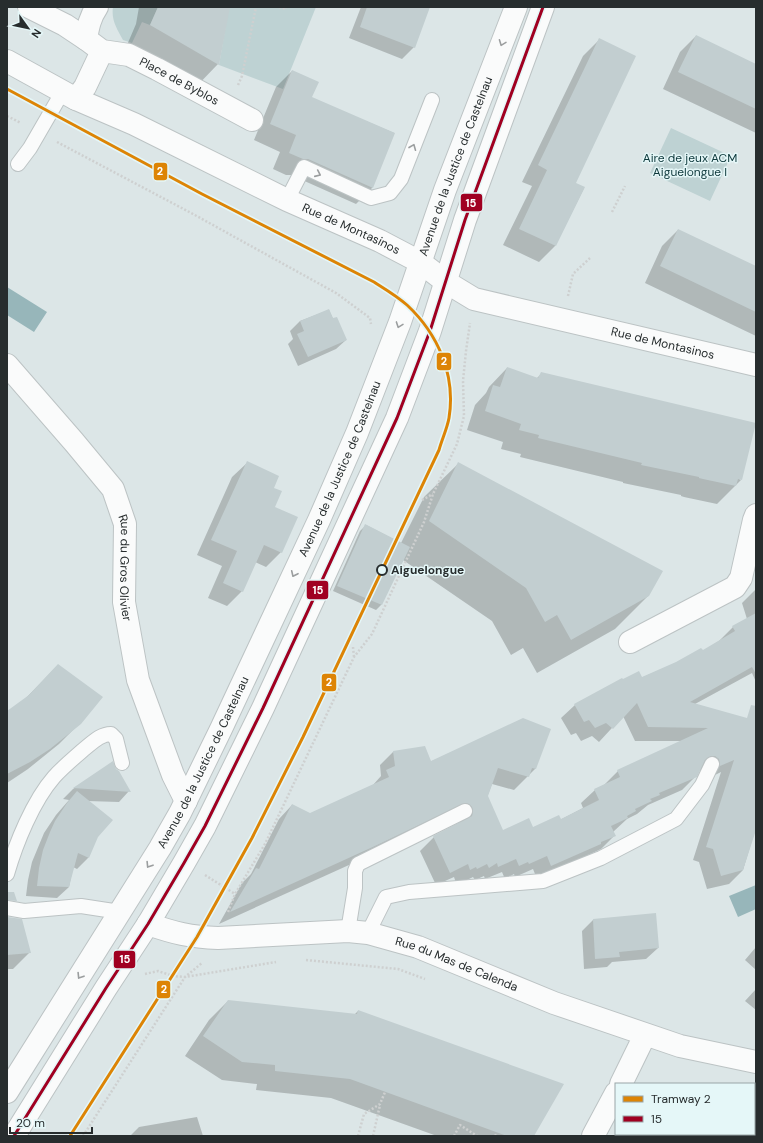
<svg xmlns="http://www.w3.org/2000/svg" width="763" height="1143" font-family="'DM Sans',sans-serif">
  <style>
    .green { fill: #bed2d3 }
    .water { fill: #97b6ba }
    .shadow { fill: #0003 }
    .building { fill: #c2ced0 }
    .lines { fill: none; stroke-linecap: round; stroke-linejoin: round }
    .service-casing { stroke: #bcc3c4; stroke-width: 16 }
    .minor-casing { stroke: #bcc3c4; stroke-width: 24 }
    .primary-casing { stroke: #bcc3c4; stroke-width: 24 }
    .path { stroke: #ced0d0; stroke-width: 2.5; stroke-dasharray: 2 2; stroke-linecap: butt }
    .service { stroke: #fafbfb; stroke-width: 14 }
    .minor { stroke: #fafbfb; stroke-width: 22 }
    .primary { stroke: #fafbfb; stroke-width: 22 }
    .bus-1-casing { stroke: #e5f7f8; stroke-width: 6 }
    .bus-1 { stroke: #a00021; stroke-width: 3 }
    .tram-1-casing { stroke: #e5f7f8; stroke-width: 6 }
    .tram-1 { stroke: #dd8405; stroke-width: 3 }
    .oneway { stroke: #9b9e9f }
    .stop-dot { fill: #e5f7f8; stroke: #272d2e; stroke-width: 2 }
    .labels { text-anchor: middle; stroke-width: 3; stroke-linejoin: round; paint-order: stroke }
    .street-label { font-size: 12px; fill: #272d2e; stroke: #e5f7f8 }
    .park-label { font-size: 12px; fill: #0c373a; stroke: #e5f7f8 }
    .stop-label { font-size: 12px; font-weight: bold; fill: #272d2e; stroke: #e5f7f8; text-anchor: start }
    .line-badge { stroke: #e5f7f8; stroke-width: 1.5 }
    .badge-label { font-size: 11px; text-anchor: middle; font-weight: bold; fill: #fff }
  </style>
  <rect width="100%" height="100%" fill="#dce6e7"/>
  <path class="green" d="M113 7H158L150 25 142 22 132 43 123 40C117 29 111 20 113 7Z
    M229 7H316L283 89 219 65Z
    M671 128 731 156 710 201 650 173Z"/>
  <path class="water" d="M7 287 47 312 34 332 7 315Z
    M756 885V909L738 917 729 896Z"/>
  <path class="shadow" d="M139 7H228L218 64 192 91 124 52 136 24Z
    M361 7H429L414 47 402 59 349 38Z
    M696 36 756 65V133L663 89 680 52Z
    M599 40 574 183 584 188 555 246 539 262 503 245 532 186 522 182 583 56Z
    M292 71 311 98 394 133 372 188 356 204 291 175H286L273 169 280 152 254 140 276 87Z
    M678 230 756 267V336L645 283 662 246Z
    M329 310 333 319 346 340 336 349 298 366 288 344 293 339 290 331 300 321Z
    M507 368 536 379 542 373 741 480 717 504 684 497 681 496V495L623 483V482L520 457 521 454 501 449 503 442 467 430 475 405 486 393 489 387Z
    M247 463 273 488 274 507 281 552 266 567 255 562 242 591 227 606 208 598 222 566 197 555 232 477Z
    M458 464 649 595 615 629 537 673 523 648 511 655 492 621 403 560 381 605 376 610 333 591 360 531 366 525 401 543 424 497Z
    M756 589V682L752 673 695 704 756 723V827L743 870 729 884 707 889 699 862 693 860 721 772 707 779 705 772 699 769 696 776 682 790 648 805 637 814 627 819 613 832 614 836 601 849 537 879 533 869 515 877 514 874 505 879 502 872 485 879 484 876 475 880 473 877 463 882 462 880 456 883 454 877 436 885 420 851 434 837 460 824 459 821 360 860 219 924 242 883 251 874 279 819 292 805 310 814 373 785 381 776 380 765 393 752 430 762 523 720 536 768 514 790 492 784 487 797 502 831 532 828 560 820 583 808 581 803 595 790 604 785 618 771 682 741H635L623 716 599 742 592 736 581 741 576 733 571 735 561 718 575 705 641 678 702 652 719 641 733 627 747 619 742 603Z
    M58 665 80 723 59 744 28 769 7 783V712L25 699Z
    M112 763 115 769 129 791 119 802 87 801 97 837 88 858 77 869 73 867 69 887 57 898 26 896 28 880 32 862 44 833 56 815 69 800 63 799 73 789Z
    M655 914 658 948 646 959 612 962 607 967 584 969 582 931 593 920Z
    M7 926 29 953 13 969H7Z
    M756 947V970L745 960Z
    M756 989V1010L745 1001Z
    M228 1001 354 1015 358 1011 533 1136H437L331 1098 256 1090 257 1084 222 1080 185 1056 209 1020Z
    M197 1117 203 1136H130L139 1127Z"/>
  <path class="building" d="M158 7H230L219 65 150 25Z
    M367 7H430L415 48 360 27Z
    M696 35 756 64V109L678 72Z
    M599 38 636 56 576 183 585 187 556 246 519 229 547 170 538 165Z
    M292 70 319 82 312 97 395 133 373 188 308 159H303L289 153 296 135 270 124Z
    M678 229 756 266V312L660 266Z
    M329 309 333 318 337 317 347 340 308 357 297 334 304 331 300 321Z
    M507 367 538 378 541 372 756 423 742 480 738 479 736 486 703 479 699 478V477L641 465 642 463 538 438 539 435 519 430 521 424 485 411 493 385 500 387Z
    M247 461 279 476 274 488 282 491 275 507 298 517 282 553 264 545 243 592 223 583 237 551 211 540Z
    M458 462 663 571 649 596 571 640 557 615 545 622 526 588 429 521Z
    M365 524 410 547 382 605 337 586Z
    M756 613V674L752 667 690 702 747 718 751 705 756 706V830L743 870 721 876 713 849 706 847 734 760 720 766 719 759 715 756H711L705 760 697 777 659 793 660 795 650 799 652 801 635 809 636 811 627 816 628 818 611 826 616 836 601 842V844L551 866 547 856 529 864 528 862 519 866 516 859 498 867 497 863 489 868 487 864 477 869 476 867 470 870 468 864 450 873 433 836 472 816 473 811 472 807 469 804 465 803 375 846 230 912 256 868 259 869 292 804 310 813 389 777 386 770 395 766 393 751 425 746 431 761 523 718 551 729 536 769 532 768 529 777 498 768 488 796 503 830 529 818 533 827 559 815 561 819 599 800 594 789 620 777 617 770 708 728 648 727 637 703 613 729 606 723 595 728 589 720 584 722 574 704 622 678 623 679 639 671 642 677 676 662 701 648 703 650 735 631 732 626Z
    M58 664 103 697 81 724 50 749 30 762 7 774V711L29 695Z
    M113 761 116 769 119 771 131 792 73 788Z
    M77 791 113 820 98 837 89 858 78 853 69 887 37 886 39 868 43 850 50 832 55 821 67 803Z
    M7 892H14L17 901 7 900Z
    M656 913 659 948 619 952 620 957 595 959 593 919Z
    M7 917 22 919 31 953 7 955Z
    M228 1000 357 1014 358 1010 564 1084 534 1136H507L350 1079 275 1071V1065L242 1062 203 1036Z"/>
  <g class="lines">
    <defs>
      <path id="service" d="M18 164 30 148 63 91
        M287 200 304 167 371 198 390 193 401 179 432 100
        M7 874C16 843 33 801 54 777 63 767 73 759 83 750 92 743 100 734 111 734L116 739 122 763
        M7 908 24 911 81 906 120 912
        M348 931 355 888V871L358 864 465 811
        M368 933 386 897 409 892 543 881 601 858 676 819 702 785 712 764"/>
      <g id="minor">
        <path d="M29 7 65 25 86 39"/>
        <path id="s1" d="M97 7C90 17 88 27 86 39L102 51 129 55 157 69 252 120"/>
        <path id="s2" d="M7 61 76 99 134 124 287 200 380 241 420 262 446 282 474 299 756 365"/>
        <path d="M76 99 85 87 102 51"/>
        <path id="s3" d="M7 365 74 442 113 489 125 524 124 602 138 680 173 775 186 801"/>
        <path d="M630 642 735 587 741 578 754 520 756 515"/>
        <path id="s4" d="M148 924C174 933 190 937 218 938L348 931 368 933 418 947 554 1003 680 1046 756 1062"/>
        <path d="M621 1084 645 1035"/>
        <path d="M593 1136 616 1093"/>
      </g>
      <g id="primary">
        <path id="s5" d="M7 1092 160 848 180 813 221 729 319 520 357 433 400 322 445 190 516 7"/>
        <path d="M14 1136 106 988 148 924 184 863 205 826 263 708 397 418 430 331 465 220 543 7"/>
      </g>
    </defs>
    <use href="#service" class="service-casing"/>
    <use href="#minor" class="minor-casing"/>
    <use href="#primary" class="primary-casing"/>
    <path class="path" d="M279 7 286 9V7
      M238 85 242 76 256 7
      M7 116 21 123
      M57 142 193 214 336 293 370 318 371 324
      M612 212 625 186
      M568 296 573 274 590 258
      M422 500 433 494
      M353 647 354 657
      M205 875 235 894
      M228 912 235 894 265 844 354 657 372 634 424 522 433 494 457 444 464 416 463 381 466 351 470 323
      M306 960 398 969 425 979
      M145 974 158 971 173 976 185 977 276 962
      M754 1090 756 1091
      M83 1136 185 977 202 963
      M358 1136 364 1114 380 1104 385 1092
      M373 1136 380 1105
      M454 1136 460 1125 477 1136
      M495 1136 497 1133"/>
    <use href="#service" class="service"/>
    <use href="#minor" class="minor"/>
    <use href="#primary" class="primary"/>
    <defs>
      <path id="bus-1" d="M14 1136 106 988 148 924 184 863 205 826 263 708 397 418 430 331 465 220 543 7"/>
    </defs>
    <use href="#bus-1" class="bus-1-casing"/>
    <use href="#bus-1" class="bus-1"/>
    <defs>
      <path id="tram-1" d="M7 89 202 194 374 282C385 289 397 296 407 305 438 334 456 375 449 418 447 429 442 439 439 450L303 737 252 838 197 937 70 1136"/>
    </defs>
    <use href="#tram-1" class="tram-1-casing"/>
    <use href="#tram-1" class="tram-1"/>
  </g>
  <defs><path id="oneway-chevron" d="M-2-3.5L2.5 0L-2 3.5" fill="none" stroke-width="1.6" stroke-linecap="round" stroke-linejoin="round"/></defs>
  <g class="oneway">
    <use href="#oneway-chevron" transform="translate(502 43) rotate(111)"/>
    <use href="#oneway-chevron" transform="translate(413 147) rotate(-68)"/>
    <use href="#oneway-chevron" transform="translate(318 174) rotate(24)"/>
    <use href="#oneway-chevron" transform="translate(399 325) rotate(110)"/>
    <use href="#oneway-chevron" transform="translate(294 574) rotate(115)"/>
    <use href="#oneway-chevron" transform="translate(149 865) rotate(122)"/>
    <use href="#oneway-chevron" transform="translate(80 976) rotate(122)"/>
  </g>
  <circle class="stop-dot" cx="382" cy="570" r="5"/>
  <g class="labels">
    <g class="street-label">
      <text dy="4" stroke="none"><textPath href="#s1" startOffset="138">Place de Byblos</textPath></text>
      <text dy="4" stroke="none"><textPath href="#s5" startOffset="1032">Avenue de la Justice de Castelnau</textPath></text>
      <text dy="4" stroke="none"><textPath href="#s2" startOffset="383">Rue de Montasinos</textPath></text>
      <text dy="4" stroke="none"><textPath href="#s2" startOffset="719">Rue de Montasinos</textPath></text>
      <text dy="4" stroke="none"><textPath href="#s5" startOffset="708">Avenue de la Justice de Castelnau</textPath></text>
      <text dy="4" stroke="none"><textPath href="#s3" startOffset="244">Rue du Gros Olivier</textPath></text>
      <text dy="4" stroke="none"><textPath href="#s5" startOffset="384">Avenue de la Justice de Castelnau</textPath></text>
      <text dy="4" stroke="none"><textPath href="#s4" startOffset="316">Rue du Mas de Calenda</textPath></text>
    </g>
    <g class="park-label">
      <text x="690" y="162">Aire de jeux ACM<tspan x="690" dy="14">Aiguelongue I</tspan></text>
    </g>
    <g class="stop-label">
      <text x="391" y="574">Aiguelongue</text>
    </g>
  </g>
  <g class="line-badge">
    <rect x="153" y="162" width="15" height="19" rx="4" fill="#dd8405"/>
    <rect x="460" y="193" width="23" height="19" rx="4" fill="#a00021"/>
    <rect x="436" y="352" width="16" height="19" rx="4" fill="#dd8405"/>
    <rect x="306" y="580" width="23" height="20" rx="4" fill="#a00021"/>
    <rect x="321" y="673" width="16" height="19" rx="4" fill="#dd8405"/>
    <rect x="113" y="950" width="23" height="19" rx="4" fill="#a00021"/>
    <rect x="156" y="980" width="15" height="19" rx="4" fill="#dd8405"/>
  </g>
  <g class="badge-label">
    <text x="160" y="175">2</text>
    <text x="471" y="207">15</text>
    <text x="444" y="365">2</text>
    <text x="318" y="594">15</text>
    <text x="329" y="686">2</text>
    <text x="125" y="963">15</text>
    <text x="164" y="993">2</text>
  </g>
  <rect width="763" height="1143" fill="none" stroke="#272d2e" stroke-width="16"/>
  <rect x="615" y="1083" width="140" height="52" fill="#e5f7f8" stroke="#99a6a7"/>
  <rect x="623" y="1096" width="20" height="6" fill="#dd8405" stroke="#99a6a7"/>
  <text x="651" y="1103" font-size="12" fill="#272d2e">Tramway 2</text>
  <rect x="623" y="1116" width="20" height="6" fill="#a00021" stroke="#99a6a7"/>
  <text x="651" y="1123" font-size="12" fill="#272d2e">15</text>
  <g transform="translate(28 28) rotate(123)" stroke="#e5f7f8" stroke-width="3" paint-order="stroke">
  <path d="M0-3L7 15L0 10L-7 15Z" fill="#272d2e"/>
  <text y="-6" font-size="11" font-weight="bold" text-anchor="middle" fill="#272d2e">N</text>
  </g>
  <path d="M10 1127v6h82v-6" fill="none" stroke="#272d2e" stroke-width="2"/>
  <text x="16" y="1127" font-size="12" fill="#272d2e" stroke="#e5f7f8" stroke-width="3" paint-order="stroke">20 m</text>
</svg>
